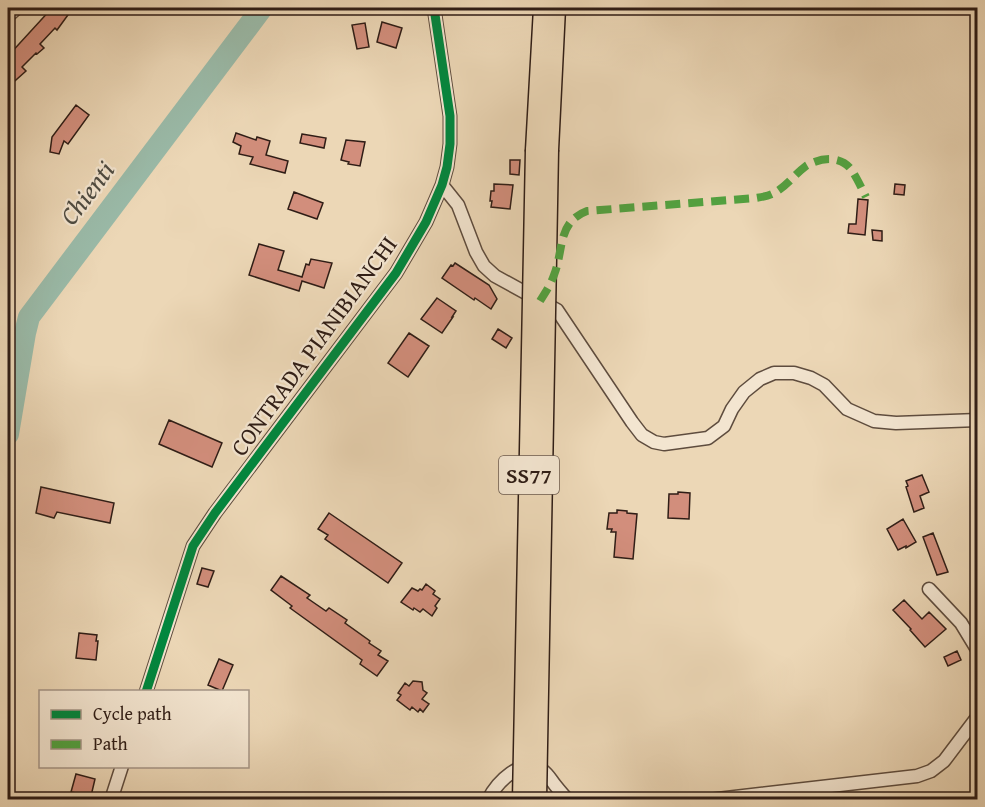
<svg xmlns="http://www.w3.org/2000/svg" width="985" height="807" font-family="'Gentium Book Plus',serif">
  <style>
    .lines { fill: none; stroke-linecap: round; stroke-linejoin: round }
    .river { stroke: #9abaa8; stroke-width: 22 }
    .building { fill: #d28e7c; stroke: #2f1d16; stroke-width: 1.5 }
    .minor-casing { stroke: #5e4c3e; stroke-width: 15 }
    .highway-casing { stroke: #2f1d16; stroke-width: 21 }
    .minor { stroke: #f3e5d0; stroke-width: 12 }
    .highway { stroke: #ecd7b6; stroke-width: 18 }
    .highway-bridge-casing { stroke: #2f1d16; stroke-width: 21; stroke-linecap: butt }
    .highway-bridge { stroke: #ecd7b6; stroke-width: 18 }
    .quiet { stroke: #52a240; stroke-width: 8; stroke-dasharray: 15 8; stroke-linecap: butt }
    .cycleway-casing { stroke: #f3e5d0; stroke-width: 13 }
    .cycleway { stroke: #00873e; stroke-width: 9 }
    .labels { text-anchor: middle; stroke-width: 4.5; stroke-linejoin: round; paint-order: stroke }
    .shield { fill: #f3e5d0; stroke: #6a594e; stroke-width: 1.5 }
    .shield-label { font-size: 22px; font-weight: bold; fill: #2f1d16 }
    .street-label { font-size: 24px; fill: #2f1d16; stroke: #f3e5d0 }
    .water-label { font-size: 26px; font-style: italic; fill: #4f4c42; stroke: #f3e5d0 }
  </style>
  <rect width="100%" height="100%" fill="#ecd7b6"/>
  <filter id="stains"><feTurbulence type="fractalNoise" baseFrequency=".00333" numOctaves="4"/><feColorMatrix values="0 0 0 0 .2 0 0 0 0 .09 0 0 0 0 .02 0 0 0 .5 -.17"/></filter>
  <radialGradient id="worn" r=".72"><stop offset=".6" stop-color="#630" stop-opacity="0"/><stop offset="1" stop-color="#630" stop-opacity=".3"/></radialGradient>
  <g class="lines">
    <path class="river" d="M8 434 25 333 29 317 262 8"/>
  </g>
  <path class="building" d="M52 8H73L57 30 55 28 40 44 44 48 37 54 36 53 22 67 26 71 8 87V56Z
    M382 22 402 28 396 48 377 42Z
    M365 23 369 47 357 49 352 25Z
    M76 105 89 115 68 144 64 141 59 154 50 152 52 137Z
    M236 133 256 140 257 137 270 141 266 155 288 161 285 173 250 164 253 157 239 154 241 146 233 142Z
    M302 134 326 138 324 148 300 143Z
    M346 140 365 142 360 166 348 164 349 162 341 160Z
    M510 160H520L519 175 510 174Z
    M494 184 513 185 510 209 491 207 492 201H490L491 191H494Z
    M895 184 905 185 904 195 894 194Z
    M294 192 323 203 317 219 288 209Z
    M858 199 868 200 865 235 848 233 849 224H856Z
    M872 230 882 231V241L873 240Z
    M259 244 284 251 278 270 302 277 306 264 309 265 311 259 332 263 324 288 302 281 299 291 249 275Z
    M455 263 489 285 497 299 491 309 475 298 474 300 442 278 451 265 453 266Z
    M437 298 456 311 452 317H453L442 333 421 319Z
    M498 329 512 338 506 348 492 339Z
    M409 333 429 346 408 377 388 363Z
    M169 420 222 443 212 467 159 444Z
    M922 475 929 492 920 496 924 508 914 512 906 487 908 486 906 481Z
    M41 487 114 503 110 523 57 512 54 518 36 513Z
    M678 492 690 493 689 519 668 518 669 494H678Z
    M617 510 627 511V513L637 514 633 559 614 557 616 532H611L612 529H607L609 513H617Z
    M329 513 402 563 388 583 325 539 328 535 318 529Z
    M903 519 916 542 906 548V546L898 550 887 529Z
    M933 533 948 572 937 575 923 537Z
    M202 568 214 571 208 587 197 584Z
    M281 576 310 595 307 598 326 611 329 608 347 620 345 623 370 641 369 643 381 651 378 655 388 661 377 676 360 664 362 660 290 608 292 606 271 590Z
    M426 584 435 591 433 594 440 599 435 606 437 608 432 616 423 609 420 612 414 608 413 610 401 602 412 588 418 591 420 589 422 590Z
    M904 600 922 619 929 612 946 629 925 647 910 630 911 629 893 610Z
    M79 633 97 635 96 641H98L96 660 76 658Z
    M957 651 961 660 948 666 944 657Z
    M219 659 233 665 222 691 208 685Z
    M413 681 422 682 423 690 427 693 422 699 429 704 423 712 420 709 418 712 412 707 410 710 397 700 401 695 398 693 405 683 409 686Z
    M76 774 95 779 91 796 71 792Z"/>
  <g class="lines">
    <defs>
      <path id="minor" d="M8 16 17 8
        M442 185 458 205 476 252 484 266 495 276 557 310 632 422 642 435 654 442 664 444 708 438 724 426 732 409 744 392 760 379 774 373H794L811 378 824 385 847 409 874 421 896 423 978 420
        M929 589 961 623 978 651
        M146 692 193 546 215 513 396 273 426 222 442 185 447 167 450 144V116L434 8
        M111 800 122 766
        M488 800C497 782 521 757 542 770 548 774 551 780 555 785 559 790 563 795 568 800
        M709 800 917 776 931 771 944 761 978 716"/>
      <path id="highway" d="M535 150 543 8
        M549 150 556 8"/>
    </defs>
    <use href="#minor" class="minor-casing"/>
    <use href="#highway" class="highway-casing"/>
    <use href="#minor" class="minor"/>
    <use href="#highway" class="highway"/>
    <defs>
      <path id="highway-bridge" d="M522 800 535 150
        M537 800 549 150"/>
    </defs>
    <use href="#highway-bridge" class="highway-bridge-casing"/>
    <use href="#highway-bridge" class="highway-bridge"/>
    <path class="quiet" d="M540 301C545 293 551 284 554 275 564 250 557 222 587 211L756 198C762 197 769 196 774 193 787 186 795 174 806 166 819 158 839 155 850 168 856 176 861 187 866 197"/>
    <defs>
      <path id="cycleway" d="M146 692 193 546 215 513 396 273 426 222 442 185 447 167 450 144V116L434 8"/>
    </defs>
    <use href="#cycleway" class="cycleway-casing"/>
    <use href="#cycleway" class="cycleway"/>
  </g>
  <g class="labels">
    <rect class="shield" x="499" y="456" width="60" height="38" rx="4.5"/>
    <g class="shield-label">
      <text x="529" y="483">SS77</text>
    </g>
    <g class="street-label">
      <text transform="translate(314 346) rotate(-54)" y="8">CONTRADA PIANIBIANCHI</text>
    </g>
    <g class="water-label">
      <text transform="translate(87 193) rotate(-53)" y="9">Chienti</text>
    </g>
  </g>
  <rect width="985" height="807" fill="none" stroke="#ecd7b6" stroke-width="30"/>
  <rect x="9" y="9" width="967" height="789" fill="none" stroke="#2f1d16" stroke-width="3"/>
  <rect x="15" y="15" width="955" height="777" fill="none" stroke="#2f1d16" stroke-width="1.5"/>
  <rect x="39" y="690" width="210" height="78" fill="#f3e5d0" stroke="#a59586" stroke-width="1.5"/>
  <rect x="51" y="710" width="30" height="9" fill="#00873e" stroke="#a59586" stroke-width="1.5"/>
  <text x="93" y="720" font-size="18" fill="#2f1d16">Cycle path</text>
  <rect x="51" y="740" width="30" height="9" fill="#52a240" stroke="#a59586" stroke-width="1.5"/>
  <text x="93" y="750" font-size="18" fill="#2f1d16">Path</text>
  <rect width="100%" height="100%" filter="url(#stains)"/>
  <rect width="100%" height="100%" fill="url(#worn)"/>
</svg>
